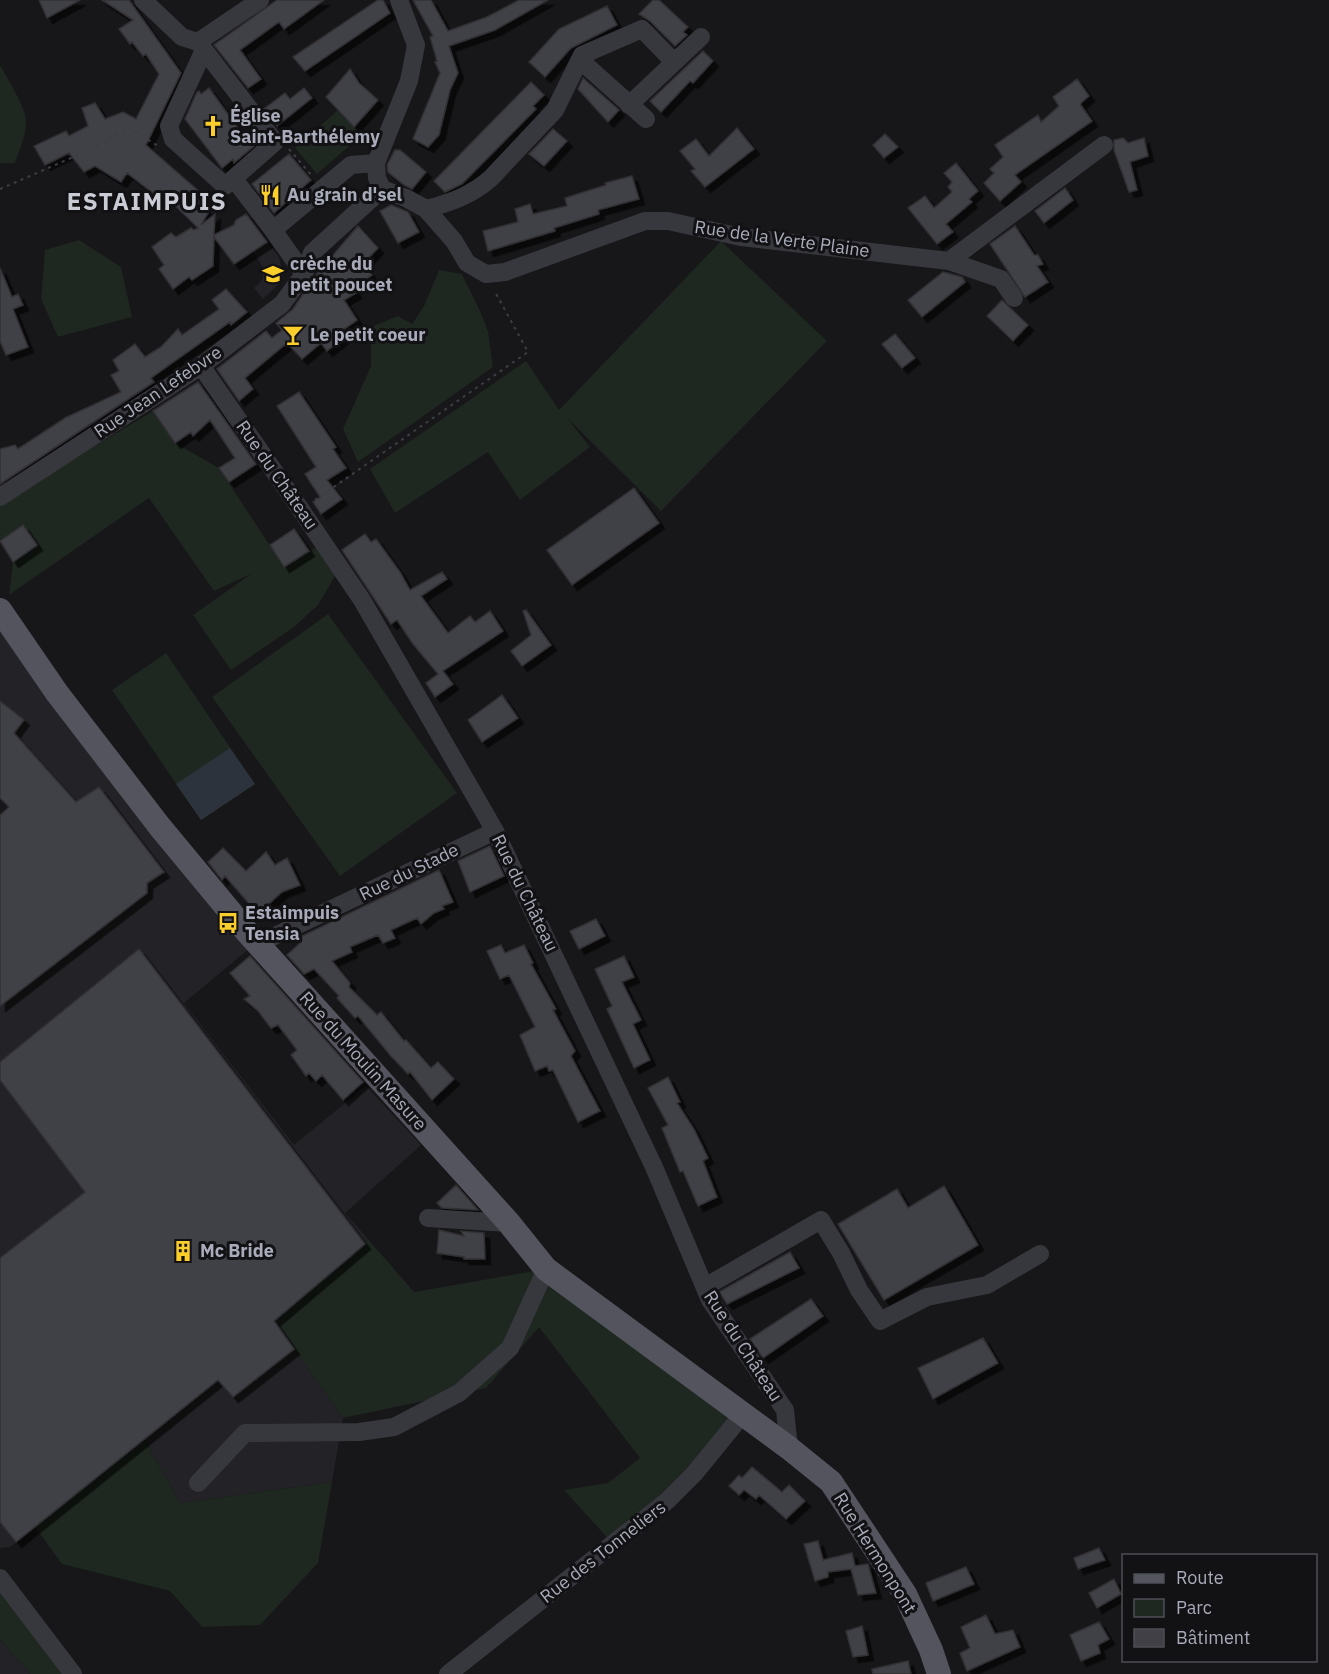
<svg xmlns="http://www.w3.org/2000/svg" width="1329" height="1674" font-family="'IBM Plex Sans',sans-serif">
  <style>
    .built { fill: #232226 }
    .green { fill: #1e2720 }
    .water { fill: #2c333d }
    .building { fill: #414046; stroke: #313035; stroke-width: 1.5; filter: url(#shadow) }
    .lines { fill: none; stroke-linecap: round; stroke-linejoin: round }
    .path { stroke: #3d3e45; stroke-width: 2; stroke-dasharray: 3 4.5; stroke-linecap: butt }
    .minor { stroke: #37373e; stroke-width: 18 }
    .major { stroke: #53545d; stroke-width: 24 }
    .labels { text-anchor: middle; stroke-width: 6; stroke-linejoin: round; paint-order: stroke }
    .poi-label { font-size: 18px; font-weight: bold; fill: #a8abb9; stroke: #121114; text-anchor: start }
    .street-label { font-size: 18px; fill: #a8abb9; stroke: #121114 }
    .district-label { font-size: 24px; font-weight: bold; letter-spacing: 1.5px; fill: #c9cbd5; stroke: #121114 }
  </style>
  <defs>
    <filter id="shadow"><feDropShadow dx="5.5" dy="5.5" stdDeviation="0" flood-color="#0009"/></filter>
  </defs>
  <rect width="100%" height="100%" fill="#171619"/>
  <path class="built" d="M267 242 279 257 282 270V281L263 299 254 288 263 279V267L252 251Z
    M0 628 250 948 184 1003 294 1145 366 1086 421 1145 345 1213 368 1239 365 1244 274 1321 343 1418 332 1482 180 1503 145 1440 10 1547 0 1548V815L9 807 0 798Z
    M0 1640 30 1674H0Z"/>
  <path class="green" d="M0 65C7 77 26 108 26 121 26 136 20 149 15 163H0Z
    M339 109 362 135 317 174 295 148Z
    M79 240 121 267 132 317 58 337 41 299 45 250Z
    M721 241 827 341 661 511 567 418 590 447 520 500 488 452 395 513 370 469 526 361 559 410Z
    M439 270 462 274 481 313 488 331 493 367 358 462 343 429 371 366V327L398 316 412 324 424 306Z
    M153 411 175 443 219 468 284 567 320 545 337 573 318 605 294 627 231 670 193 615 251 574 214 591 149 498 9 595 13 562 37 545 23 525 0 541V503Z
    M328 614 457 793 340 876 212 697Z
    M166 653 255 784 201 820 112 690Z
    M368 1239 414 1292 546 1269 743 1414 613 1544 564 1490 608 1483 640 1458 539 1327 486 1388 343 1418 274 1321 365 1244Z
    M145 1440 180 1503 332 1482 318 1563 260 1625 202 1627 170 1591 62 1564 35 1527Z
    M0 1579 68 1674H30L0 1640Z"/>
  <path class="water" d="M230 748 255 784 201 820 176 784Z"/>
  <path class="building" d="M39 0H80L47 18Z
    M102 0H129L181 73 146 145 201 193 197 198 208 213 201 225 215 214 214 235 234 225 236 220 246 214 267 242 234 264 214 237 213 266 192 280 189 277 173 289 159 269 164 265 152 247 171 233 176 237 191 228 194 230 198 228 163 194 158 197 127 173 121 182 95 166 84 172 69 153 45 165 34 146 66 131 69 136 88 126 82 108 95 103 105 119 123 112 136 119 159 74 146 54 143 56 132 42 130 44 119 29 133 20Z
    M277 0H324L284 29 279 22 240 50 261 79 248 88 214 45Z
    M378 0H383L390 13 305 71 293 57Z
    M413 0H431L448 31 487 17 519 0H548L495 30 449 46 458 73 450 90 439 135 428 147 413 139 440 73 435 62 437 61 430 37 433 36Z
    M653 0H659L688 27 683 32 687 35 675 46 650 21 639 14Z
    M607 6 617 25 571 48 545 77 529 62 559 29Z
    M703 51 713 61 693 83 690 81 661 112 650 101Z
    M350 69 359 83 378 100 354 127 326 97Z
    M583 78 619 110 608 122 578 89Z
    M1077 79 1089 96 1080 104 1092 121 1015 175 1021 182 1000 201 984 183 994 173 990 169 1003 157 995 145 1038 115 1041 122 1059 106 1053 97Z
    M531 82 544 95 533 106 536 109 462 184 445 192 434 181Z
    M209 88 243 135 246 133 254 146 234 163 233 159 222 168 185 119 197 92 199 91 201 94Z
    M304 88 312 98 277 126 264 109 285 93 290 99Z
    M737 128 754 149 705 187 691 171 695 169 680 151 696 139 709 156Z
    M553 129 567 141 544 166 529 154Z
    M885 134 898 147 884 158 873 145Z
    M1123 138 1128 143 1144 138 1148 156 1130 162 1137 190 1129 192 1114 150V140Z
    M395 150H400L426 172 412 189 404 185 388 172 387 165Z
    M289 154 311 180 274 213 252 184Z
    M956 163 978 191 969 199 972 202 946 224 953 232 937 244 908 208 925 196 934 208 952 192 948 187 952 182 944 173Z
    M632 176 639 199 598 210 599 214 554 228 555 231 488 251 483 231 518 222 515 209 530 204 533 214 567 206 565 198 606 185 605 183Z
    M1065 188 1073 200 1044 223 1035 211Z
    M391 205 408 212 419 232 398 243 380 211Z
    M358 226 378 248 363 264 372 275 353 288 356 293 344 300 357 320 343 330 347 335 327 351 321 343 302 359 287 343 245 378 253 389 239 401 217 369 266 331 272 338 282 330 276 323 293 309 316 275Z
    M1015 226 1034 255H1038L1043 264 1037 266 1048 282 1025 297 990 244Z
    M0 268 12 297 18 294 23 305 13 309 28 347 6 355 0 341Z
    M943 272 962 277 965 282 922 317 908 300Z
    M226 289 247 312 231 325 230 322 151 378 154 382 0 484V449L15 445 18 449 65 418 121 392 111 375 119 371 113 360 135 344 145 357 161 347 178 329 182 335 219 309 212 300Z
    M1002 300 1028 325 1013 341 987 316Z
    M895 334 915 358 902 368 882 344Z
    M198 382 256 464 229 482 219 468 235 458 210 420 193 436 191 432 175 443 153 411Z
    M299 392 336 447 333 449 346 468 327 480 342 499 321 514 313 502 320 497 305 474 316 467 277 406Z
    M634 488 659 523 572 585 547 550Z
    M23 525 37 545 13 562 0 541Z
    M294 529 309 551 284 567 270 545Z
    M365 534 371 542 376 539 400 572 410 590 442 572 447 579 421 596 448 633 470 616 475 622 490 611 503 631 443 671 453 684 435 697 426 683 438 674 413 644 397 620 391 624 342 550Z
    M526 610 551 645 522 666 511 651 531 635 523 611Z
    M502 695 518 718 482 742 468 720Z
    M0 701 24 720 14 733 76 802 99 787 164 872 147 883V893L0 1006V815L9 807 0 798Z
    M490 846 504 876 470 892 458 861Z
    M223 848 246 871 266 852 275 865 287 858 300 885 282 892 258 914 225 876 222 880 208 862Z
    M439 870 453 902 442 906 444 909 434 913 421 924 417 918 391 930 395 938 383 943 378 935 350 947 352 952 332 961 350 983 349 987 377 1015 381 1012 404 1041 406 1040 431 1068 438 1062 454 1079 432 1100 410 1072 408 1074 390 1055 358 1016 355 1018 337 998 339 996 314 969 304 974 287 955 300 943 298 938Z
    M596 919 605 936 579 949 570 931Z
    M501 945 505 953 524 945 533 963 531 964 556 1009 553 1010 575 1051 571 1056 600 1111 578 1122 553 1070 549 1071 547 1066 535 1071 520 1035 535 1027 509 975 500 979 487 951Z
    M139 949 365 1244 274 1321 294 1349 233 1397 218 1380 16 1542 0 1522V1258L85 1192 0 1080V1062Z
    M250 956 363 1082 343 1100 322 1075 316 1081 309 1073 306 1076 291 1055 297 1050 278 1025 271 1028 258 1011 244 999 250 996 230 973Z
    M624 956 634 977 622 982 641 1020 633 1024 650 1060 634 1068 607 1009 612 1006 595 969Z
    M668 1077 680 1102 677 1103 694 1129 708 1158 703 1161 717 1197 698 1206 683 1171 680 1172 662 1128 668 1125 648 1088Z
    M456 1185 478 1210 442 1208 437 1203Z
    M944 1186 978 1245 884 1300 838 1224 897 1189 908 1208Z
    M439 1230 464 1236 461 1231 484 1233 485 1259H464V1257L437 1253Z
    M790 1252 799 1268 727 1304 719 1292Z
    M811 1299 823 1316 763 1358 750 1339Z
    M983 1338 998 1363 933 1399 918 1368Z
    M752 1467 782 1492 789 1485 805 1501 786 1519 759 1495 756 1499 744 1490 739 1495 729 1486 739 1475 742 1478Z
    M818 1541 823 1560 852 1553 855 1566 868 1564 876 1593 858 1595 851 1569 828 1572V1577L815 1581 804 1544Z
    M1099 1548 1105 1560 1078 1569 1074 1558Z
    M966 1567 974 1584 933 1601 926 1583Z
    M1114 1579 1121 1594 1097 1608 1089 1593Z
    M986 1615 995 1634 1013 1630 1020 1647 967 1671 960 1653 970 1648 961 1627Z
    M1099 1622 1109 1639 1098 1645 1100 1653 1081 1661 1070 1635Z
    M862 1626 868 1655 853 1657 846 1631Z
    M908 1661 911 1674H873L872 1669Z"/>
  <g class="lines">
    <path class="path" d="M289 149 312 176
      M0 189 78 155 129 128 158 146
      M315 500 528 352 494 290"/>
    <path class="minor" d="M143 0 182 37 198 42
      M399 0 416 45 409 81 376 163 377 178 382 189 406 198 426 209 454 241 467 263 486 274 505 272 645 221H668L741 237 949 261 1104 145
      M198 42 275 142 225 186 173 139 169 126 204 50
      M198 42 260 0
      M580 60 646 119
      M629 105 701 37
      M234 179 273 230
      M426 209C450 203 472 195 491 178L555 110 582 55 642 29 674 62
      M949 261 1001 279 1014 298
      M304 274 273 230 351 165 376 163
      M201 366 301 510 362 600 495 831 654 1167 710 1300 785 1410 789 1448
      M0 497 201 366 282 304 304 274 312 253 382 189
      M258 944 495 831
      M428 1218 509 1223
      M705 1287 821 1220 841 1253 859 1290 880 1321 927 1297 987 1285 1040 1254
      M198 1483 245 1433 359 1432 394 1427 459 1393 510 1348 546 1269
      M0 1578 73 1674
      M448 1674 667 1501 694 1474 743 1414"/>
    <path class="major" d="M0 610 57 693 160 827 247 932 509 1223 546 1269 789 1448 831 1482 905 1594 931 1650 939 1674"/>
  </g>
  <defs>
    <symbol id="church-bare" viewBox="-9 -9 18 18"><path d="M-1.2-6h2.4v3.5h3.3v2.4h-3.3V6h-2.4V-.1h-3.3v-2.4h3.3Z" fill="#fbce2c" stroke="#121114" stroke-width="2.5" paint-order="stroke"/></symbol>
    <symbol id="restaurant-bare" viewBox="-9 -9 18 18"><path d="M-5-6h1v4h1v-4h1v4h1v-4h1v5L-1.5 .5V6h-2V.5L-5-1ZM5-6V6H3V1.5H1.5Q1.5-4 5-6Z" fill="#fbce2c" stroke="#121114" stroke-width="2.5" paint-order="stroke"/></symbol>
    <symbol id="school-bare" viewBox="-9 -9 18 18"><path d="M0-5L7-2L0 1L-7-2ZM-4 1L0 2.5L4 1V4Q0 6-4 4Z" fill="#fbce2c" stroke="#121114" stroke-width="2.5" paint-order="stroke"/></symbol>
    <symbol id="bar-bare" viewBox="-9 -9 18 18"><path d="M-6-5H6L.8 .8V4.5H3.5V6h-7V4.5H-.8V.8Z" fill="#fbce2c" stroke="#121114" stroke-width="2.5" paint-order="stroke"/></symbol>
    <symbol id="bus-bare" viewBox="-9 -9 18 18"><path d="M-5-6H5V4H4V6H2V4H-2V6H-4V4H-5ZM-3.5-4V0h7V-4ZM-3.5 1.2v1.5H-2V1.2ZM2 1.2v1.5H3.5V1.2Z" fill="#fbce2c" stroke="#121114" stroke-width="2.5" paint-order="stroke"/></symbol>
    <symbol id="building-bare" viewBox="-9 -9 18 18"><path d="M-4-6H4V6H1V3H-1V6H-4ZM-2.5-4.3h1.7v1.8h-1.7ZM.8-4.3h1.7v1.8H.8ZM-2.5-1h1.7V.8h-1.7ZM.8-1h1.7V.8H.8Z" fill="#fbce2c" stroke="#121114" stroke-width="2.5" paint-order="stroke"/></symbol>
  </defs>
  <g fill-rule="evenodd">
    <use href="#church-bare" x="198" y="111" width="30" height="30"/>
    <use href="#restaurant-bare" x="255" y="180" width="30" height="30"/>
    <use href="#school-bare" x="258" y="259" width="30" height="30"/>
    <use href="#bar-bare" x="278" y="320" width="30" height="30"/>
    <use href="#bus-bare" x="213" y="908" width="30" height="30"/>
    <use href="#building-bare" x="168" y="1236" width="30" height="30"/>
  </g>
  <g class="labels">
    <g class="poi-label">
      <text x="230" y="122">Église<tspan x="230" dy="21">Saint-Barthélemy</tspan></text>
      <text x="287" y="201">Au grain d'sel</text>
      <text x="290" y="270">crèche du<tspan x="290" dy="21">petit poucet</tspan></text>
      <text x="310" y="341">Le petit coeur</text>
      <text x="245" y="919">Estaimpuis<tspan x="245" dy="21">Tensia</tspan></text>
      <text x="200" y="1257">Mc Bride</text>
    </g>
    <g class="street-label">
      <text transform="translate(782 239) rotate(8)" y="6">Rue de la Verte Plaine</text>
      <text transform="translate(158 392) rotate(-34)" y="6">Rue Jean Lefebvre</text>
      <text transform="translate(277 475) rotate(55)" y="6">Rue du Château</text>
      <text transform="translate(409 872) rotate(-26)" y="6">Rue du Stade</text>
      <text transform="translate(525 893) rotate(64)" y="6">Rue du Château</text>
      <text transform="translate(363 1061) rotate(48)" y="6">Rue du Moulin Masure</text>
      <text transform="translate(743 1346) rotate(57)" y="6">Rue du Château</text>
      <text transform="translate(603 1552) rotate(-38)" y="6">Rue des Tonneliers</text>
      <text transform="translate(875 1553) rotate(58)" y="6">Rue Hermonpont</text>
    </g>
    <g class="district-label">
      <text x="147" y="210">ESTAIMPUIS</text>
    </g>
  </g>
  <rect x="1122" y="1554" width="195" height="108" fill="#121114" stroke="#4e4f56" stroke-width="1.5"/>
  <rect x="1134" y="1574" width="30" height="9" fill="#53545d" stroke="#4e4f56" stroke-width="1.5"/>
  <text x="1176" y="1584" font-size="18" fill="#a8abb9">Route</text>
  <rect x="1134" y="1599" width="30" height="18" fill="#1e2720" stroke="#4e4f56" stroke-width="1.5"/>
  <text x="1176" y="1614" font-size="18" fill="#a8abb9">Parc</text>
  <rect x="1134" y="1629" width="30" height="18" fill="#414046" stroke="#4e4f56" stroke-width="1.5"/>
  <text x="1176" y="1644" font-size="18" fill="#a8abb9">Bâtiment</text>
</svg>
